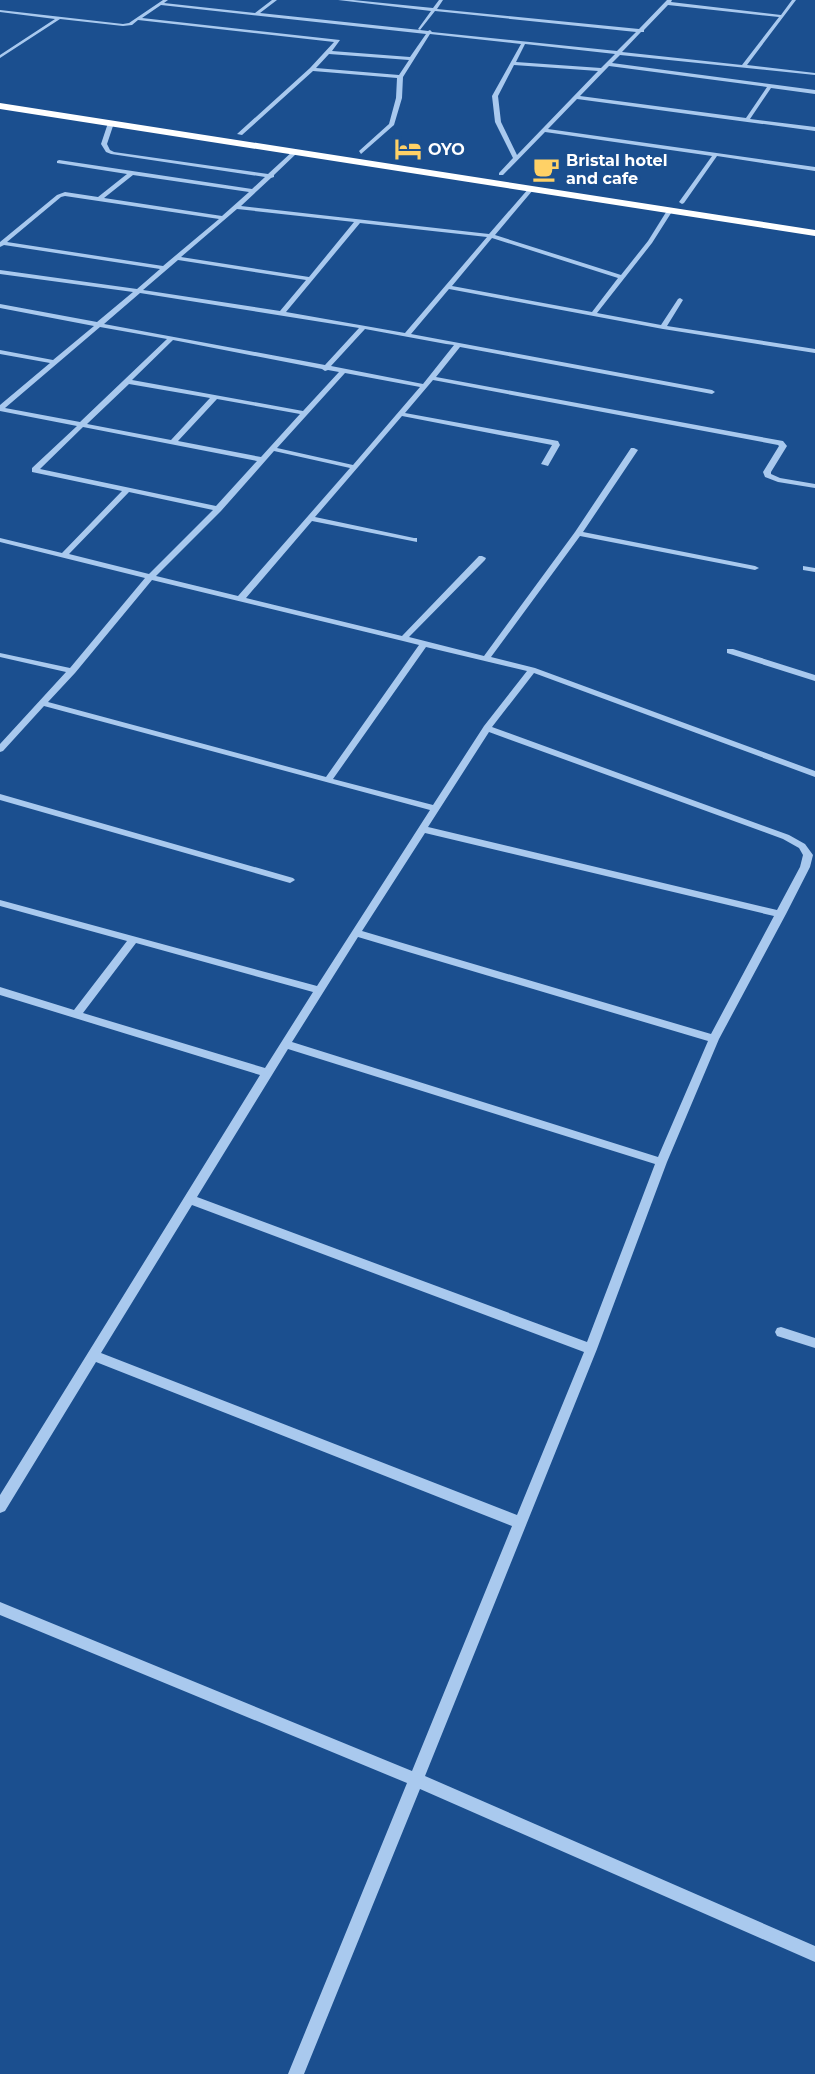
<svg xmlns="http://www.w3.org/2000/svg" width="815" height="2074" font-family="Montserrat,sans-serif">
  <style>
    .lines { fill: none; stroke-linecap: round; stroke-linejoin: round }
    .minor { fill: #a9c9ee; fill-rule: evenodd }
    .highway { fill: #fff; fill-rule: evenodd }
    .labels { text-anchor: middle; stroke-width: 6; stroke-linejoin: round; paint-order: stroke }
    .far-poi-label { font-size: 16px; font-weight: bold; fill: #fff; stroke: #1b4f8f; text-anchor: start }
  </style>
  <rect width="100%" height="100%" fill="#1b4f8f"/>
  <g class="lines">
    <path class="minor" d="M163 0H168L164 3 255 13 272 0H277L260 13 420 30 418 29 431 11 338 0H353L433 8 439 0H443L437 9 639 29 667 0H672L671 2 781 15 792 0H796L747 65 815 73V75L620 55 612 63 815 90V94L771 88 750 119 815 127V131L577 99 548 129 815 167V171L717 156 684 203 682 204 679 202 712 156 545 132 503 175H499V173L513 158 495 122 492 96 521 44 430 34 403 77 402 98 394 125 361 154 359 151 389 124 396 98 397 78 313 71 242 135 237 134 310 68 334 42 138 20 132 25 123 26 60 19 0 58V55L55 19 0 12V10L123 24 129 23ZM161 5 426 34 410 57 332 51 340 40 142 18ZM668 5 779 17 742 65 622 52 641 32H644V30ZM435 11 636 32 617 51 432 32 430 30 428 31 420 30ZM525 44 615 54 601 68 516 62ZM329 54 409 60 399 75 316 68ZM514 65 598 71 517 155 501 122 498 96ZM609 66 767 87 746 118 580 96Z
      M111 121 114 123 107 144 110 150 114 152 268 174 293 151H297V153L274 175V177L271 178 241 206 489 234 529 188H533V190L495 235 621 275 648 241 668 209H672L673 210 652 243 597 313 661 325 678 299 680 298 683 300 667 326 815 349V353L663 329 449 289 411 334 712 390 715 392 712 394 460 347 436 377 783 441 787 446 771 472V474L780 478 815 484V488L778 482 765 477 763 472 779 446 778 445 433 380 405 413 558 441 560 445 548 466 541 464 552 445 402 416 315 517 414 538H417V542L312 521 246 598 402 636 479 556H482L486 558 485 560 409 637 484 656 575 532 631 448H634L638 450 583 532 755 566 759 568 755 570 580 536 491 657 535 668 815 771V777L534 673 492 727 789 835 805 844 813 855 810 867 786 914 719 1039 667 1162 597 1349 425 1776 815 1946V1962L420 1789 304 2074H288L407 1783 0 1615V1602L412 1771 512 1526 96 1362 5 1511 0 1513V1495L260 1075 0 995V987L74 1010 127 941 0 906V900L317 986 430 810 44 706 3 751 0 752V744L66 672 0 657V653L70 668 145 578 0 542V538L62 553 122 491 32 472V468L77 426 0 411V405L50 363 0 354V350L53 360 94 326 0 308V304L97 322 133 292 0 274V270L137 289 160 269 4 245 0 247V242L57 195 65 192 98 197 127 174 57 163V161L59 160 252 189 265 177 111 154 106 152 101 144 108 123ZM133 175 249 192 222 216 104 198ZM65 196 219 219 163 266 7 242 61 197ZM237 209 354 222 309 277 181 257ZM360 223 487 237 405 333 286 312ZM492 238 618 278 592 312 452 286ZM178 260 306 280 280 311 143 290ZM140 293 359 328 325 365 104 324ZM100 327 167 339 80 422 5 408ZM365 329 446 344 454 345 423 384 331 366ZM173 340 322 369 325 371 328 370 339 372 303 411 132 380ZM345 373 420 387 353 465 277 448ZM129 384 210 398 171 440 87 424ZM217 399 300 414 261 457 178 441ZM83 427 257 461 216 506 40 469ZM274 451 350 468 238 596 156 576 221 511ZM129 492 213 510 149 574 69 554ZM152 580 403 641 419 645 326 777 48 702 75 673ZM426 647 527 671 484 726 433 805 333 779ZM489 732 783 839 799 848 803 855 800 867 777 910 428 827ZM425 833 774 916 711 1034 362 931ZM358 937 708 1041 658 1157 292 1042ZM136 943 313 992 265 1068 83 1013ZM288 1049 655 1164 587 1342 197 1197ZM192 1205 584 1352 517 1515 101 1353Z
      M803 566 815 568V572L803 570Z
      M727 649H733L815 675V681L727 653Z
      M0 794 293 878 295 880 290 883 0 800Z
      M781 1327 815 1338V1348L777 1336 775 1332 777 1328Z"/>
    <path class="highway" d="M0 103 815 230V236L0 109Z"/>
  </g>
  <defs>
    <symbol id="hotel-bare" viewBox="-9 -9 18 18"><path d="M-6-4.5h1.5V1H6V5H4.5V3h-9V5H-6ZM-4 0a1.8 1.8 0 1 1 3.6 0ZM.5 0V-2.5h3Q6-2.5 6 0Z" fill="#ffd166" stroke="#1b4f8f" stroke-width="2.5" paint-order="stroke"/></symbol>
    <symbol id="cafe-bare" viewBox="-9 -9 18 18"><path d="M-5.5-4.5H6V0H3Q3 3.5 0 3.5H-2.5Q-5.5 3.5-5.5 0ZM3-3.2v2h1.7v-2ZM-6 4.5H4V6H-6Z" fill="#ffd166" stroke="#1b4f8f" stroke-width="2.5" paint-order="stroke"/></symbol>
  </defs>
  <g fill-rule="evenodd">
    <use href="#hotel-bare" x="389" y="130" width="38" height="38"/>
    <use href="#cafe-bare" x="527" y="150" width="38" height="38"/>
  </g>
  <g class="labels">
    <g class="far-poi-label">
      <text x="428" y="155">OYO</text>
      <text x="566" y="166">Bristal hotel<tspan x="566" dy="18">and cafe</tspan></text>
    </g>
  </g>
</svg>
